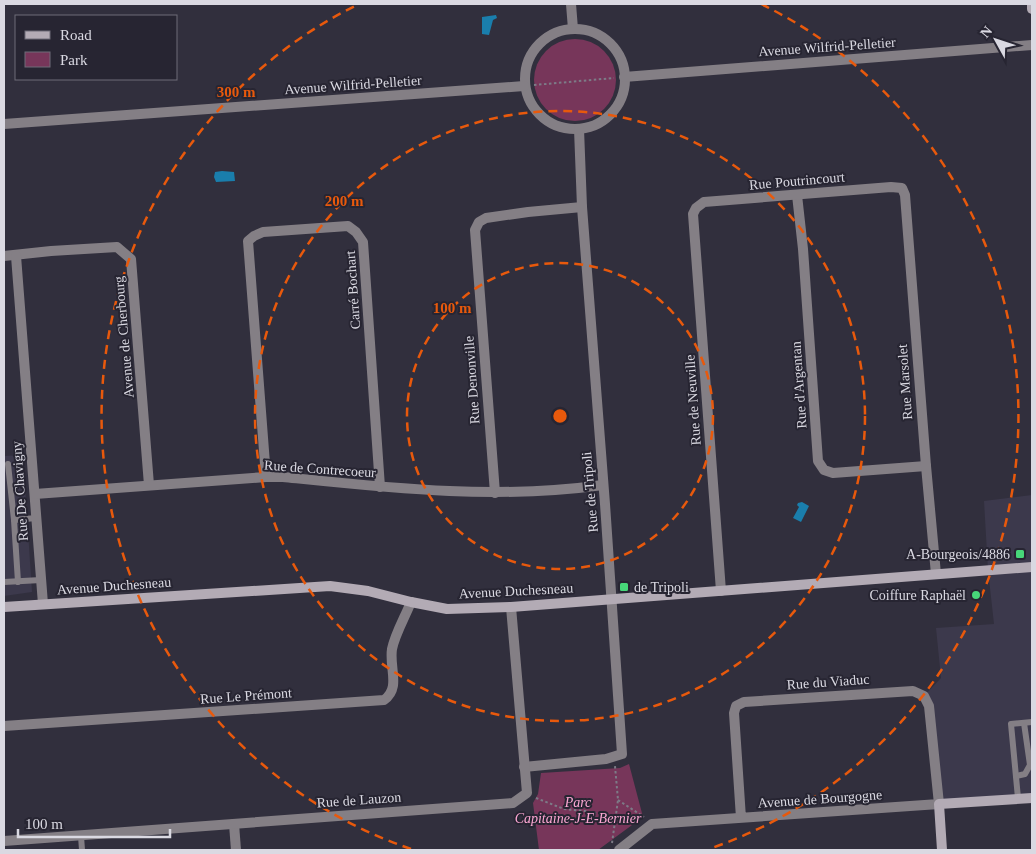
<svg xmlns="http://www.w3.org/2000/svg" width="1036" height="854" viewBox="0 0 1036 854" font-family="'Times New Roman',serif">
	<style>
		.built { fill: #3c394c }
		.green { fill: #77365a }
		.water { fill: #1a7eac }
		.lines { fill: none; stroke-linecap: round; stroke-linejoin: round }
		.path { stroke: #7d7b87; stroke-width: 2; stroke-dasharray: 2.5 2.5; stroke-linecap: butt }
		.lane { stroke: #847f85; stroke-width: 6 }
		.street { stroke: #847f85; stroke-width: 10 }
		.secondary { stroke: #b3abb5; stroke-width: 10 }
		.ring { fill: none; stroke: #e8590c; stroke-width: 2.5; stroke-dasharray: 9 6 }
		.poi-dot { fill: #47d779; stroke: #272532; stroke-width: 2 }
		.labels { text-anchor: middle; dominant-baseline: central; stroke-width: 4; stroke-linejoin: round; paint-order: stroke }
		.street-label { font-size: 14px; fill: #dad9e2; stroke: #272532 }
		.poi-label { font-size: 14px; fill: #dad9e2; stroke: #272532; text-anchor: end }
		.park-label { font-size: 14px; font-style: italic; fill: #fca7d3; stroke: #272532 }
		.centre { fill: #e8590c; stroke: #272532; stroke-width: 2.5 }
		.ring-label { font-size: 15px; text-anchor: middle; font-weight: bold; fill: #e8590c; stroke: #272532; stroke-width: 4; stroke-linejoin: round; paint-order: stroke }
	</style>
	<rect width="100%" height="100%" fill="#312f3d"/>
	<g class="built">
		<polygon points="23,455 32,592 4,596 4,456"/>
		<polygon points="1032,495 1032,798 939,804 924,696 941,678 936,628 994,624 988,570 984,501"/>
	</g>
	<g class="green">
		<circle cx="575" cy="80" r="41"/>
		<polygon points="629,764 643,817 598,850 539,850 533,803 538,794 541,773 620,768"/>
	</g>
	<g class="water">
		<polygon points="496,15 497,18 493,20 489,35 482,34 482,17"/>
		<polygon points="222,171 234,172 235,181 216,182 214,177 215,172"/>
		<polygon points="802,502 809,506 801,522 793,518 799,507 797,505 798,503"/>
	</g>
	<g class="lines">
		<g class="path">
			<polyline points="534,85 614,78"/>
			<polyline points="536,798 564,809 585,811 615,817 643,817"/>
			<polyline points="618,800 644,817"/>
			<polyline points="612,843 618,800 615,766"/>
		</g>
		<g class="lane">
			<polyline points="8,464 14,520"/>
			<polyline points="4,582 41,580"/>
			<polyline points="18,582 14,520 36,518"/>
			<polyline points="1016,776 1025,774 1030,765 1024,723"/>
			<polyline points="1018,798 1011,724 1032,722"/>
			<polyline points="81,836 82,850"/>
		</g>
		<g class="street">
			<polyline points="571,4 573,29"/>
			<circle cx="575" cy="79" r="50"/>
			<polyline points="624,77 1032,45"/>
			<polyline points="4,124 524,86"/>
			<polyline points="797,195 803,249 818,461 824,470 833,473 926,466"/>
			<polyline points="4,256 51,251 117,247 131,259 149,485"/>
			<polyline points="16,256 43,604"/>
			<polyline points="266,477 248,241 254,236 263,232 348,226 356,232 363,242 380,487"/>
			<polyline points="495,493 475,230 479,222 486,218 528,212 582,207"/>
			<path d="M35,494l231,-17h17c107,11 212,23 320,8"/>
			<polyline points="721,591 693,214 696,208 704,202 891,187 902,188 905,195 926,466 936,574"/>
			<path d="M4,726l380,-26c17,-12 5,-32 8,-51 3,-15 13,-32 19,-47"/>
			<polyline points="524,767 606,759 622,754 605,504 582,207 579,129"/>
			<polyline points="234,824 236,850"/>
			<polyline points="4,841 513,803 527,793 511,607"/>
			<polyline points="619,850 652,824 939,804 929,706 924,696 913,691 744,702 736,706 734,713 741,818"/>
		</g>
		<g class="secondary">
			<polyline points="1032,4 1032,9"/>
			<polyline points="4,607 330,586 368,591 411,602 447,609 511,607 1032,567"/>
			<polyline points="942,850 939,804 1032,798"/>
		</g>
	</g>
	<g class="ring">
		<circle cx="560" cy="416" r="153"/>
		<circle cx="560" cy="416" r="305"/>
		<path d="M411 849A458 458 0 0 1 359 4M761 4A458 458 0 0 1 709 849"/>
	</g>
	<g class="poi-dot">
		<rect x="1015" y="549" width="10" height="10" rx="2.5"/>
		<rect x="619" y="582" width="10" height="10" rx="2.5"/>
		<circle cx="976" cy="595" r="5"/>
	</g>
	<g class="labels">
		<g class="street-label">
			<text transform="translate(827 47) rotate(-4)">Avenue Wilfrid-Pelletier</text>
			<text transform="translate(353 85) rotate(-4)">Avenue Wilfrid-Pelletier</text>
			<text transform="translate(797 181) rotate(-5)">Rue Poutrincourt</text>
			<text transform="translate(353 290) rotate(-94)">Carré Bochart</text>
			<text transform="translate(124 337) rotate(-95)">Avenue de Cherbourg</text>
			<text transform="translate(472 380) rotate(-94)">Rue Denonville</text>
			<text transform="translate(905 382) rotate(-94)">Rue Marsolet</text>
			<text transform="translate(799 385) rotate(-94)">Rue d'Argentan</text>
			<text transform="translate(693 400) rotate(-94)">Rue de Neuville</text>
			<text transform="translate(320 469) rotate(4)">Rue de Contrecoeur</text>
			<text transform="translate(20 491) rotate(-94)">Rue De Chavigny</text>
			<text transform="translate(590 492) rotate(-95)">Rue de Tripoli</text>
			<text transform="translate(114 586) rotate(-4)">Avenue Duchesneau</text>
			<text transform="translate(516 591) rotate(-3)">Avenue Duchesneau</text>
			<text transform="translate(828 682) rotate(-4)">Rue du Viaduc</text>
			<text transform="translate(246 696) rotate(-4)">Rue Le Prémont</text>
			<text transform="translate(820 799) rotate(-4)">Avenue de Bourgogne</text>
			<text transform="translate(359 800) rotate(-4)">Rue de Lauzon</text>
		</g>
		<g class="poi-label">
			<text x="1010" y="554">A-Bourgeois/4886</text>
			<text x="634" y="587" text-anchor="start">de Tripoli</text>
			<text x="966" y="595">Coiffure Raphaël</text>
		</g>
		<g class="park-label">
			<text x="578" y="802">Parc<tspan x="578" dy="16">Capitaine-J-E-Bernier</tspan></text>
		</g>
	</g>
	<circle cx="560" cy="416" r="8" class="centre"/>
	<g class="ring-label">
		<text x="236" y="97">300 m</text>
		<text x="344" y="206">200 m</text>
		<text x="452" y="313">100 m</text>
	</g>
	<rect width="1036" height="854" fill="none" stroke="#dad9e2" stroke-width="10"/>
	<rect x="15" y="15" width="162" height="65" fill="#272532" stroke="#6f6d78"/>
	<rect x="25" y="31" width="25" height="8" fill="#b3abb5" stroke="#6f6d78"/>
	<text x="60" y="40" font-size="15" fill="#dad9e2">Road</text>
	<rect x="25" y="52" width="25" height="15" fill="#77365a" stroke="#6f6d78"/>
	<text x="60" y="65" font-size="15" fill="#dad9e2">Park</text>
	<g transform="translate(996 40) rotate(310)" stroke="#272532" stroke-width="4" paint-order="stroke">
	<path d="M0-4L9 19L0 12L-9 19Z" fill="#dad9e2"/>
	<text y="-8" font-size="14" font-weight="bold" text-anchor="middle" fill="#dad9e2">N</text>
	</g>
	<path d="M18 829v8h152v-8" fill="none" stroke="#dad9e2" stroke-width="2.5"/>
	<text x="25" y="829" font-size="15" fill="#dad9e2" stroke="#272532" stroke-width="4" paint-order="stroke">100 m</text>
</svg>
